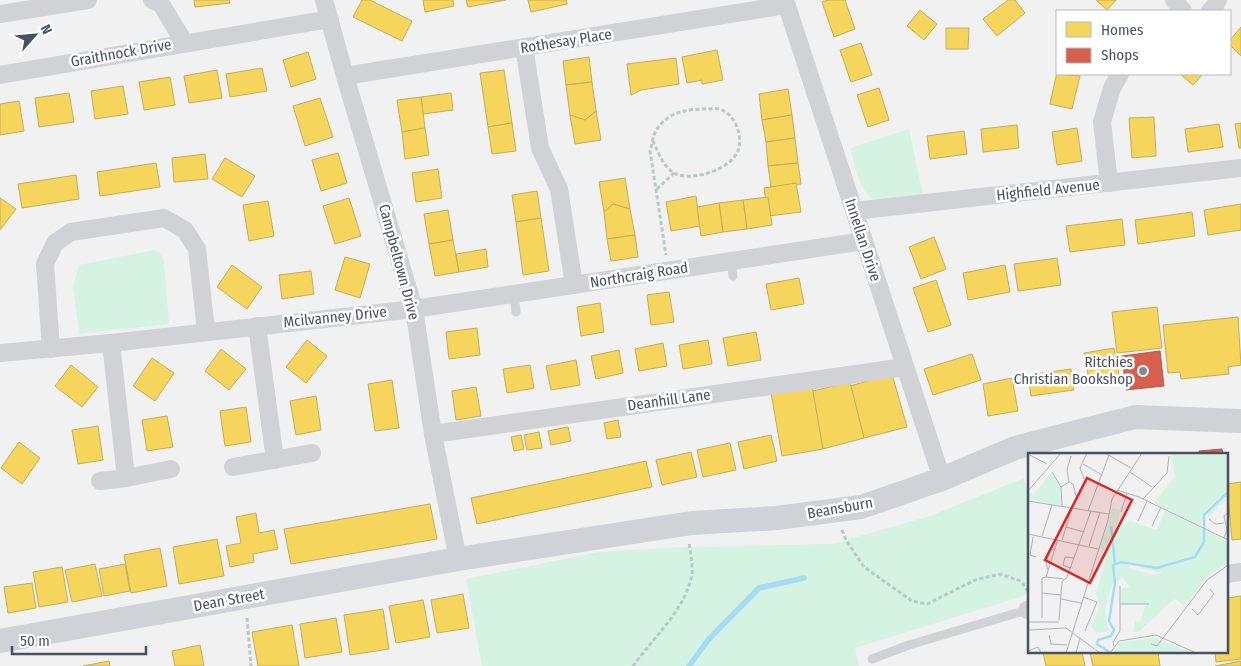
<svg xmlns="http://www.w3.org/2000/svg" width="1241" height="666" viewBox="0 0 1241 666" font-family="'Fira Sans Condensed',sans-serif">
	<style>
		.green { fill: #d4f3e3 }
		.homes { fill: #f6d55c; stroke: #c1ad5e }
		.shops { fill: #d6604d; stroke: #ab5c53 }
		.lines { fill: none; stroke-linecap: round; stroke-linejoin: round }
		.stream { stroke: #a4dcf4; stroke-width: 5.5 }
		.path { stroke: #bac8c6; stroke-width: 3; stroke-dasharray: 4 2.5; stroke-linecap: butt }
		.lane { stroke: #d0d2d5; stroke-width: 9 }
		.street { stroke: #d0d2d5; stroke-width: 18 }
		.secondary { stroke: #cfd2d7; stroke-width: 24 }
		.poi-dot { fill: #828993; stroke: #fff; stroke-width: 2 }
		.labels { text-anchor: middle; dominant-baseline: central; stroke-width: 5; stroke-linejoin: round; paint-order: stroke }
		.street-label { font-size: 15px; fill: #465161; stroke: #fff }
		.poi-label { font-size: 15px; fill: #465161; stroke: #fff; text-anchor: end }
		.inset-river { fill: none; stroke: #a4dcf4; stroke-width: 2.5 }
		.inset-road { fill: none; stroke: #adb1b7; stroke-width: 1 }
		.view { fill: #d62828; fill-opacity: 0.15; stroke: #d62828; stroke-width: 2.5 }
		.inset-edge { fill: none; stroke: #465161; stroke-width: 2.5 }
	</style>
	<rect width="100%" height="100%" fill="#f2f1f1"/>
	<g class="green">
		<path d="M909,129l14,66c-10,2 -34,8 -43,7 -20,-3 -25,-38 -30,-54z"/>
		<polygon points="154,250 160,253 164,262 169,324 79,334 73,286 79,265"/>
		<polygon points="1024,478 1030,499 1030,594 855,648 859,666 482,666 466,579 598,552 684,547 832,544 930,516"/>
	</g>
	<g class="homes">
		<polygon points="194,0 229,0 230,3 195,7"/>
		<polygon points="362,0 370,0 412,21 402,41 353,17"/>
		<polygon points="423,0 453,0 454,6 425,12"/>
		<polygon points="466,0 506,0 468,7"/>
		<polygon points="528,0 566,0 567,4 531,12"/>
		<polygon points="828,0 845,0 855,29 834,37 822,2"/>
		<polygon points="1008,0 1015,0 1025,13 997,36 983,19"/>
		<polygon points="1096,0 1116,0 1107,10"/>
		<polygon points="920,10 937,24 924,40 907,26"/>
		<polygon points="1241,27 1241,56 1230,45 1230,40"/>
		<polygon points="946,28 969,28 968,49 946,49"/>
		<polygon points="861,43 872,75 851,82 840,50"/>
		<polygon points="717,50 723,80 702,84 702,80 687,83 682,57"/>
		<polygon points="308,52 316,79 291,87 283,60"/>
		<polygon points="589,57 592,82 566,85 563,61"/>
		<polygon points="676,58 679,84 641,90 631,95 627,64"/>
		<polygon points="262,68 267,91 230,97 226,74"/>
		<polygon points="217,70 222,98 189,103 184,76"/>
		<polygon points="504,70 512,123 488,127 480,73"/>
		<polygon points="1057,72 1057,74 1080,76 1072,109 1050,104"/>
		<polygon points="1180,74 1203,74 1193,85"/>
		<polygon points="170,77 175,105 144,110 139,82"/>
		<polygon points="592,82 596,111 585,120 570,115 566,85"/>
		<polygon points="123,86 128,114 95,119 91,91"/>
		<polygon points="879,88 889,120 868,127 857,95"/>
		<polygon points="788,89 792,115 762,120 759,94"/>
		<polygon points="69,93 74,122 39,127 35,98"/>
		<polygon points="451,93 453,110 423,114 421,97"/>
		<polygon points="421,97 425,128 402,132 397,100"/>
		<polygon points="320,98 333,137 305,146 293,106"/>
		<polygon points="19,101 24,131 0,135 0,104"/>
		<polygon points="596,111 601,140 575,144 570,115 585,120"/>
		<polygon points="792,115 795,138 766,142 762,120"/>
		<polygon points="1154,117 1156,156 1132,158 1129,118"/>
		<polygon points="512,123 516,151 492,154 488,127"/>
		<polygon points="1241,123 1241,148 1239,148 1235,124"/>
		<polygon points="1219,124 1223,147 1188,152 1185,129"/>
		<polygon points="1017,125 1019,148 983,152 981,129"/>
		<polygon points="425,128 429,155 405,159 402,132"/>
		<polygon points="1077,128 1082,161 1057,165 1052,132"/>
		<polygon points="964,131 967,154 930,159 927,136"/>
		<polygon points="795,138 798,163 768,166 766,142"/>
		<polygon points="338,153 347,183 321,191 312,160"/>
		<polygon points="205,154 208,179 174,182 172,158"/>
		<polygon points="225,158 255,176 242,197 212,179"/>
		<polygon points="156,163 160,187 100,196 97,172"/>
		<polygon points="798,163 801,184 771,187 768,166"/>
		<polygon points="438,169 442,198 416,202 412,173"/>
		<polygon points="76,175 79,199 22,208 18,184"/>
		<polygon points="625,178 630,209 613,204 604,212 599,182"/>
		<polygon points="796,183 801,212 768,216 764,188"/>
		<polygon points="537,191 541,218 516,222 512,195"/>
		<polygon points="696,196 700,226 671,231 666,202"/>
		<polygon points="768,197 772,225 747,229 743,200"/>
		<polygon points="0,198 16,209 0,230"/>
		<polygon points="349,198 361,236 335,244 323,206"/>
		<polygon points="743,200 747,229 723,232 719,203"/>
		<polygon points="268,201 274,236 249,241 243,205"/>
		<polygon points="719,203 723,232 701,236 697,207"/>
		<polygon points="613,204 630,209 635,235 607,239 604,212"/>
		<polygon points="1241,204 1241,230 1208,235 1204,210"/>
		<polygon points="448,210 453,240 429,244 424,214"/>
		<polygon points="1192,212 1195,236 1138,244 1135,220"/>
		<polygon points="541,218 549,271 523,275 516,222"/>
		<polygon points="1122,219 1125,245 1070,252 1066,226"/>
		<polygon points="635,235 638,257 611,261 607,239"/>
		<polygon points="934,237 946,269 921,279 909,247"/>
		<polygon points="453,240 459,272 435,276 429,244"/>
		<polygon points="486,249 488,267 459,272 456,254"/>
		<polygon points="345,257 370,264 360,298 335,290"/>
		<polygon points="1057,258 1061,285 1018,291 1014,264"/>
		<polygon points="232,265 262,287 247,309 217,287"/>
		<polygon points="1005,265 1010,292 968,300 963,273"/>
		<polygon points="311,271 314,294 282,299 279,275"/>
		<polygon points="799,278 804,304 771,310 766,284"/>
		<polygon points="936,280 951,325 928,332 913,288"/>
		<polygon points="669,292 674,322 651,325 647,295"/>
		<polygon points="600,303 604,332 581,336 577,307"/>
		<polygon points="1157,307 1162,348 1117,353 1112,312"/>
		<polygon points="1238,317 1241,365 1228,367 1229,374 1181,379 1180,372 1168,373 1163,325"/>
		<polygon points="477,328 480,355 449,359 446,332"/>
		<polygon points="756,332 761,360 728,366 723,338"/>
		<polygon points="307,340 327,356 306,383 286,367"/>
		<polygon points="708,340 712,364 683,369 679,345"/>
		<polygon points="663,343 667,366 639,371 635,349"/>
		<polygon points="1114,348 1120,379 1090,385 1084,353"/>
		<polygon points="221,349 246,369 229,390 205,371"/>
		<polygon points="619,350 623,373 596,379 591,356"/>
		<polygon points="972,354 981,380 933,395 924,369"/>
		<polygon points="152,358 174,373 155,401 133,386"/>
		<polygon points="576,360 580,385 551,390 546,366"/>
		<polygon points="71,365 98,387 82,407 55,386"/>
		<polygon points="530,365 534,388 507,393 503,369"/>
		<polygon points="1071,369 1074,390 1031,396 1028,375"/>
		<polygon points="892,374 907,427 864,438 850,386"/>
		<polygon points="1012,378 1018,411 988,416 983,384"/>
		<polygon points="392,380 399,428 375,431 368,384"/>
		<polygon points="850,382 864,438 823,449 809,392"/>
		<polygon points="812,386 823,449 782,456 771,393"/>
		<polygon points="476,387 481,416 456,420 452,391"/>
		<polygon points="316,396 321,430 296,435 290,401"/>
		<polygon points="246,407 251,442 225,446 220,411"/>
		<polygon points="167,416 173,447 147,451 142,420"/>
		<polygon points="618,420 621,437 607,439 604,423"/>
		<polygon points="98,426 103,460 78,464 72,430"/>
		<polygon points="568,427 571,441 551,445 548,431"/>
		<polygon points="539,432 542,448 527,450 524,435"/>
		<polygon points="521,435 524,449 514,451 511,437"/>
		<polygon points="771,435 777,461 744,469 738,442"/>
		<polygon points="19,442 40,458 22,484 1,468"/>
		<polygon points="730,443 736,470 703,477 697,450"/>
		<polygon points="691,452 697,477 662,485 656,460"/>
		<polygon points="646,461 652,487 477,524 471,498"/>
		<polygon points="1241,482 1241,539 1232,540 1227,484"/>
		<polygon points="430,504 437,539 291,564 284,529"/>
		<polygon points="256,513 259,533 274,530 278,549 253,554 254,562 230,567 226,546 241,543 236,517"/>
		<polygon points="217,539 224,576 179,584 173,547"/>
		<polygon points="160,548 167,586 131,593 124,555"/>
		<polygon points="95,564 102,596 72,602 65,570"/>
		<polygon points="125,564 130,591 104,596 99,569"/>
		<polygon points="62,567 68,602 39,607 33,572"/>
		<polygon points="32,583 36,608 8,613 4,587"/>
		<polygon points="463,594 469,628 437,633 431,600"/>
		<polygon points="1241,596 1241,659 1216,662 1215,652 1227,652 1227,598"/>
		<polygon points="423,600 430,637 396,643 389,606"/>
		<polygon points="383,609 389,649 350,655 344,615"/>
		<polygon points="336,618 342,652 305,658 300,624"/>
		<polygon points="292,625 299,666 258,666 252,632"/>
		<polygon points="200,645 204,666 175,666 172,651"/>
		<polygon points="1043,652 1082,652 1085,666 1046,666"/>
		<polygon points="1090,652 1158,652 1160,666 1093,666"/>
		<polygon points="109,661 110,666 83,666"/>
		<polygon points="1241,661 1241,666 1215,666"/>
	</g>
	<g class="shops">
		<polygon points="1160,351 1164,386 1126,390 1122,356"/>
		<polygon points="1222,449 1223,455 1200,455 1199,451"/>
	</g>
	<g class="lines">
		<polyline class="stream" points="689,666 708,640 759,588 804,578"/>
		<g class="path">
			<path d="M653,141c5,11 10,25 21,32 18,10 62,-5 65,-26 3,-14 -5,-34 -20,-38 -3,-1 -8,0 -11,0 -20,0 -39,2 -51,20 -4,6 -5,16 -7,22l16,104"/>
			<polyline points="657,189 674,173"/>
			<polyline points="842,530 846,540 864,567 912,601 927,604 975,580 1000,574 1021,581 1029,593"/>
			<polyline points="247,618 251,666"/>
			<path d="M633,666c20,-28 53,-57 59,-92 1,-10 -2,-22 -3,-32"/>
		</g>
		<g class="lane">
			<polyline points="731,261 733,276"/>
			<polyline points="514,294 516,312"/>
			<polyline points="872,659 909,645 1027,610"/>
		</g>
		<g class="street">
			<polyline points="152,0 161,4 184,42"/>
			<polyline points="324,0 345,76 414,309 433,434 458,559"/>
			<polyline points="785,0 942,479"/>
			<polyline points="1174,0 1183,11"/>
			<polyline points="1210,11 1215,6 1218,0"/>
			<polyline points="0,14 88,0"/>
			<polyline points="524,47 540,148 559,189 574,285"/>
			<polyline points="0,75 330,19"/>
			<polyline points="345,76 786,5"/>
			<polyline points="1109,183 1102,122 1112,88 1120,74"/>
			<polyline points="854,211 1241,168"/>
			<polyline points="257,326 275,460"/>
			<polyline points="111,343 126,478"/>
			<polyline points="51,349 45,264 55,243 71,232 164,218 185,230 197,249 206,331"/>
			<polyline points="0,353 111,343 414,309 864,241"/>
			<polyline points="433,434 905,367"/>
			<polyline points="233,467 312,453"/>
			<polyline points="100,481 126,478 171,469"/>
			<polyline points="1227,574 1241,572"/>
			<polyline points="1027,610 1030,609"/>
		</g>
		<polyline class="secondary" points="0,641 458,559 692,523 777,518 861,507 942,479 1015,448 1135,417 1241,421"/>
	</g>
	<circle class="poi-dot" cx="1143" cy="371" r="5"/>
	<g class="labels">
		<g class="street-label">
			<text transform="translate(566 41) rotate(-9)">Rothesay Place</text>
			<text transform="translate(121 53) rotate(-10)">Graithnock Drive</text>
			<text transform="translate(1048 190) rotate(-6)">Highfield Avenue</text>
			<text transform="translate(863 240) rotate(72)">Innellan Drive</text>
			<text transform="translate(399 262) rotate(75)">Campbeltown Drive</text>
			<text transform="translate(639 275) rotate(-9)">Northcraig Road</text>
			<text transform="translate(335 317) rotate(-6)">Mcilvanney Drive</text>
			<text transform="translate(669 400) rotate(-8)">Deanhill Lane</text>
			<text transform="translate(840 508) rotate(-10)">Beansburn</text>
			<text transform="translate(229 600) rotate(-10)">Dean Street</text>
		</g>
		<g class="poi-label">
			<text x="1133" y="362">Ritchies<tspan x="1133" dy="17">Christian Bookshop</tspan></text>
		</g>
	</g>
	<g transform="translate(1028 453)">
		<rect width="200" height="200" fill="#f2f1f1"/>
		<path d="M143,0h57v37l-22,19 -6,17 -46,-23 21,-27zM23,20l9,14 1,18 -33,-5v-8l5,3zM200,41l-2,6 -18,17 -2,12 3,-19zM84,55l8,2 -3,15 7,2 6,-6 27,9 8,-19 24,11 39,20v21l-18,11 -26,32 -8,-7 -3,1 -35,32h-5l2,-11 5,1 6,-18h-25v-16l9,-1 -7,-9 -11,6 -7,25 3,22 -12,2 -5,-7 9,-20 -4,-13 12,-41 -8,-3zM102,109l16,4 -7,2 24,5 -12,2 -22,-7zM126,185l38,15h-79l6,-10z" fill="#d4f3e3" fill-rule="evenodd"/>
		<path class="inset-river" d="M83,73l4,38M83,200l-14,-9 1,-4 13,-4 3,-6 -5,-9 6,-38 -2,-18 8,-3 36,6 38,-11 9,-15v-27l24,-23"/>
		<path class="inset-road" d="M77,0l26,15M0,1l19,10M55,11l19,11M24,19l9,15 1,19M102,19l22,15M56,26l-4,-11 7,-15M41,29l4,2 3,12 -1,-3M33,34l8,-5 -2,-12 4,-14 -1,3M89,37l22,7 89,43M0,38l33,-38M115,46l24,-26 2,-17M0,48l81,13M60,58l21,-56M93,59l6,-19M181,66l6,5 9,-1M110,68l9,-20M124,73l9,-19M38,74l18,5M0,81l70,15M14,83l10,-31M5,84l-3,18 6,2M196,85l3,-8 -3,-14 4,-3M34,87l10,-32M61,93l11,-34M42,115l-7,-3 2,-8 9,1M20,117l-2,-7 4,-13 4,-1M18,124l18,2M14,140l19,2M55,144l14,5 -12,29M33,146l20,4M92,151h29M164,156l6,6 16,-21 -4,-5M14,165v-40l4,-1 12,-38M31,167l3,-38 5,-5 24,-66M0,169h31M0,177l38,-2 34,25M21,182l2,9 16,1M123,191l6,2 50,-66 21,-15M86,193l-1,-4 7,-11v-45M0,198l10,-4 3,6M38,200l42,-133 4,-21 30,-46M48,200l4,-15M82,200l9,-12 37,-6 40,18"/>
		<path class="view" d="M59,25l45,22 -42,83 -45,-23z"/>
		<rect width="200" height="200" class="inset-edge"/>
	</g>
	<rect x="1056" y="10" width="175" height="65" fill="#ffffff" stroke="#b5b9c0"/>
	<rect x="1066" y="22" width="25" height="15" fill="#f6d55c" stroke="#b5b9c0"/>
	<text x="1101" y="35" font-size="15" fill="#465161">Homes</text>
	<rect x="1066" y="48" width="25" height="15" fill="#d6604d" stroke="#b5b9c0"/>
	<text x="1101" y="60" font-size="15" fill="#465161">Shops</text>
	<g transform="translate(35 35) rotate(63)" stroke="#ffffff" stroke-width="4" paint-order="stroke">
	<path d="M0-4L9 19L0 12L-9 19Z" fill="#465161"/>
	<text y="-8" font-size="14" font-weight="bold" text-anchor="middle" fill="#465161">N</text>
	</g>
	<path d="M12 646v8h134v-8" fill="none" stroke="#465161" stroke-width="2.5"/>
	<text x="20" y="646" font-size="15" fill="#465161" stroke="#ffffff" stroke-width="4" paint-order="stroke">50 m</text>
</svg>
